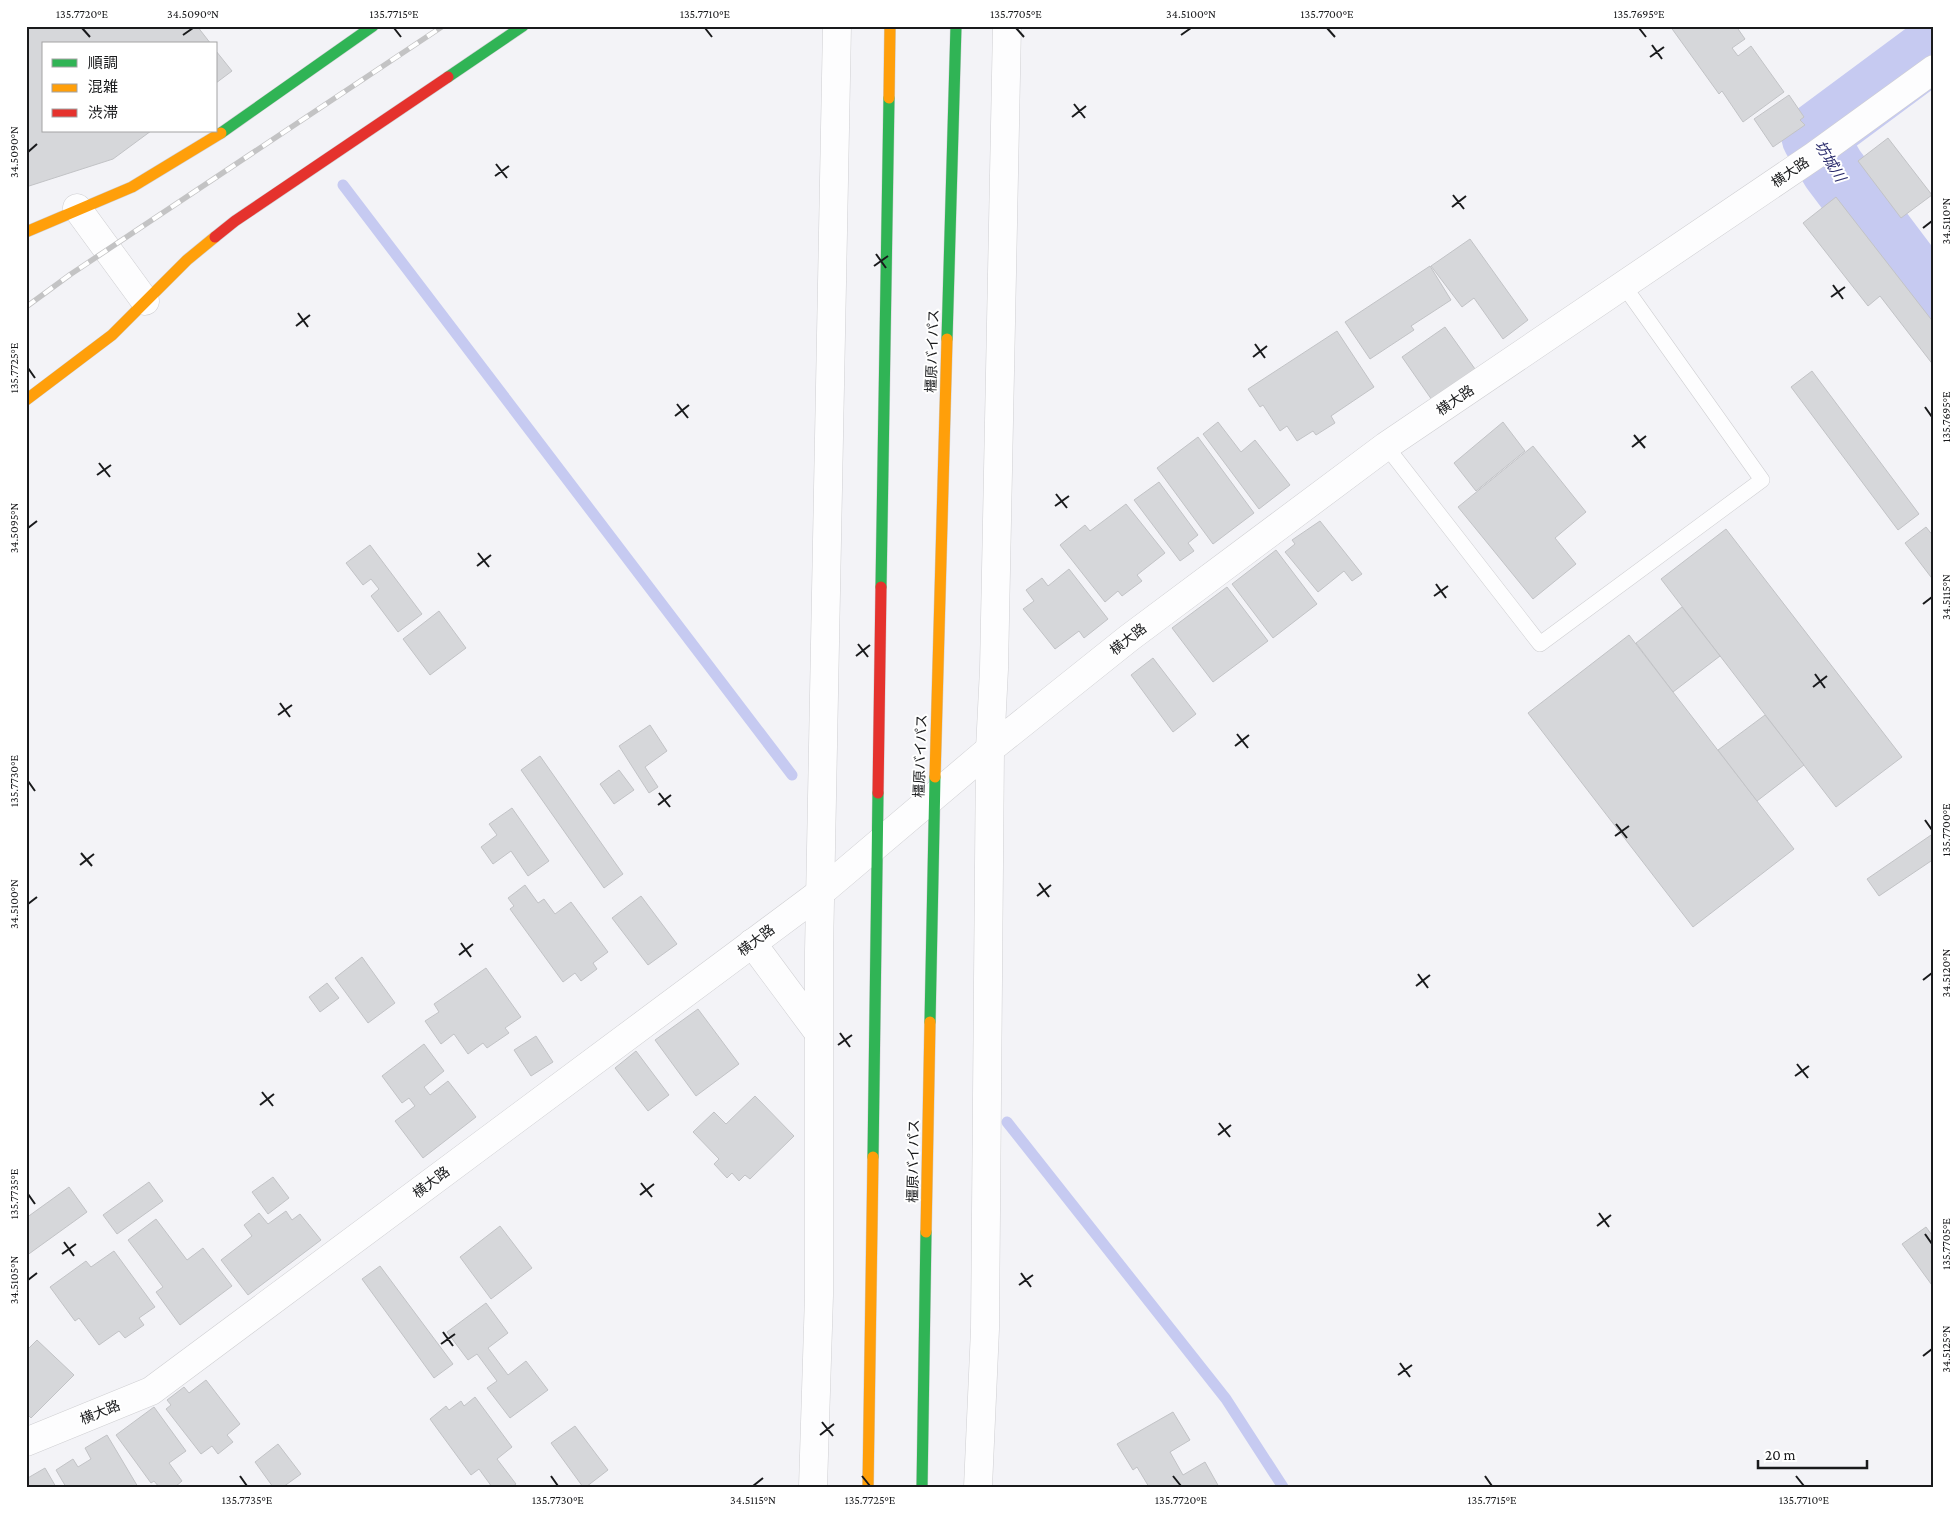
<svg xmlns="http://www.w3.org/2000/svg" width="1960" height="1513" viewBox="0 0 1960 1513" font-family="'Crimson Pro','Noto Sans JP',serif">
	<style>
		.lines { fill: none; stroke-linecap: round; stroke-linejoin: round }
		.stream { stroke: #c6caf1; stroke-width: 11 }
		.river { stroke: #c6caf1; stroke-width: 65 }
		.building { fill: #d6d7da; stroke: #c2c3c6 }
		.lane-casing { stroke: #cfcfd2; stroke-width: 16 }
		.street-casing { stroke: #cfcfd2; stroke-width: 29 }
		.fast-casing { stroke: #cfcfd2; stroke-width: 12 }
		.slow-casing { stroke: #cfcfd2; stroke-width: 12 }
		.jam-casing { stroke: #cfcfd2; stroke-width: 12 }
		.lane { stroke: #fdfdfe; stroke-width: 15 }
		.street { stroke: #fdfdfe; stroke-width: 28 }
		.fast { stroke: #30b455; stroke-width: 11 }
		.slow { stroke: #ff9f0a; stroke-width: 11 }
		.jam { stroke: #e5322d; stroke-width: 11 }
		.rail-casing { stroke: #c3c3c4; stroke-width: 5.5 }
		.rail { stroke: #fff; stroke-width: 4; stroke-dasharray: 11; stroke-linecap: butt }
		.ticks { fill: none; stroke: #191a1c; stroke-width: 2 }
		.labels { text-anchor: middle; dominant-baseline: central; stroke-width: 4; stroke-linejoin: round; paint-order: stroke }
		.street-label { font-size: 14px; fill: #191a1c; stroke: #fff }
		.water-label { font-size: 15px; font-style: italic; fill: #2d2e6e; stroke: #fff }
		.neatline { fill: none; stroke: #191a1c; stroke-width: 2 }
		.ticks-label { font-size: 12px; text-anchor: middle; fill: #191a1c }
	</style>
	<rect width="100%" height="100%" fill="#f3f3f7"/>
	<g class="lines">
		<g class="stream">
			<polyline points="343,185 792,775"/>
			<polyline points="1007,1122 1226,1399 1283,1487"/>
		</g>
		<polyline class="river" points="1934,48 1814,137 1833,169 1934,303"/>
	</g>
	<g class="building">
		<polygon points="26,26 197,26 211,44 44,44 44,131 151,131 113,159 26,187"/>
		<polygon points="1670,26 1736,26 1745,39 1732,48 1738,56 1751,46 1784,92 1743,122 1722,91 1719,94"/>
		<polygon points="216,51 232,71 216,83"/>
		<polygon points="1789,95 1804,117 1800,120 1805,125 1773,147 1754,119"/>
		<polygon points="1888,138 1932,195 1901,218 1858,161"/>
		<polygon points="1836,197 1934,323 1934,366 1880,296 1868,306 1803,223"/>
		<polygon points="1470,239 1528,320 1503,339 1474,298 1462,307 1431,266"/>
		<polygon points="1430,266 1451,300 1411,326 1414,330 1370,359 1345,322"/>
		<polygon points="1445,327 1475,369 1432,400 1402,357"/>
		<polygon points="1337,331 1374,387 1331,416 1335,423 1316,435 1313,431 1297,441 1287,426 1280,431 1263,405 1260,407 1248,389"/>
		<polygon points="1812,371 1919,514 1898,530 1791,387"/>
		<polygon points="1218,422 1241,452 1255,440 1290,485 1259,509 1203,434"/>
		<polygon points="1503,422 1525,451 1476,491 1454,463"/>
		<polygon points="1198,437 1254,513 1213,544 1157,468"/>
		<polygon points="1533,446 1586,512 1555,538 1576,564 1533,599 1458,507"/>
		<polygon points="1159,482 1198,535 1188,543 1194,551 1180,561 1134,500"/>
		<polygon points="1126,504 1165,553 1137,575 1142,581 1122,596 1118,591 1105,602 1060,545 1085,525 1090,531"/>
		<polygon points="1320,521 1362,574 1352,581 1344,571 1318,592 1285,552 1295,544 1292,540"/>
		<polygon points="1926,527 1934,537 1934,581 1905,543"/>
		<polygon points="1726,529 1902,757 1836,807 1661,579"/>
		<polygon points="370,545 422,614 398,632 371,596 379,589 371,579 363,585 346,563"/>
		<polygon points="1276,550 1317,604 1273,638 1232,584"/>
		<polygon points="1069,569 1108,619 1084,638 1079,631 1055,649 1023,609 1034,601 1026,590 1042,578 1048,586"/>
		<polygon points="1227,587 1268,641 1213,682 1172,628"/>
		<polygon points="1682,607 1720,656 1673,692 1636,643"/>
		<polygon points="439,611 466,648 430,675 403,639"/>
		<polygon points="1629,635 1794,849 1693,927 1528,713"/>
		<polygon points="1153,658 1196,714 1173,732 1131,675"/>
		<polygon points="1765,715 1804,765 1757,801 1718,750"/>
		<polygon points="650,725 667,751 645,767 658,787 649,793 619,746"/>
		<polygon points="540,756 623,874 604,888 521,770"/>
		<polygon points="619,770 634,790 614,804 600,784"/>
		<polygon points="512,808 549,861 528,876 511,851 493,864 481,847 497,835 489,824"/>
		<polygon points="1934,833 1934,859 1879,896 1867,879"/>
		<polygon points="525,885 538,903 544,899 555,914 571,902 608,952 593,963 597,969 581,981 575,973 563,982 510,909 514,906 508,898"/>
		<polygon points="641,896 677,944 648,965 612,918"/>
		<polygon points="362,957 395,1003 368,1023 335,978"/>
		<polygon points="486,968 521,1017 505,1028 509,1033 487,1048 483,1043 468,1054 454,1034 441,1044 425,1021 439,1012 434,1004"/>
		<polygon points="327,983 339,998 320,1012 309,997"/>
		<polygon points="698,1009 739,1064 696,1096 655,1040"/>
		<polygon points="536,1036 553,1062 531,1076 514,1050"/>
		<polygon points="424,1044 444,1071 424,1087 430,1095 448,1081 476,1117 423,1158 395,1121 415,1106 409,1098 402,1103 382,1076"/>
		<polygon points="636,1051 669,1095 648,1111 615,1068"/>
		<polygon points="755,1096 794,1136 750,1179 745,1175 739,1181 732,1173 727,1178 714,1164 719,1159 693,1132 714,1112 726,1124"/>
		<polygon points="273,1177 289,1198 268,1214 252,1192"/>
		<polygon points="149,1182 163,1201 117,1234 103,1215"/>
		<polygon points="69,1187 87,1212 26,1256 26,1218"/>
		<polygon points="286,1211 292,1220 300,1214 321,1240 248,1295 221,1260 252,1236 244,1225 259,1213 268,1224"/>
		<polygon points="156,1219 187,1260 203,1248 232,1286 180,1325 156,1292 163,1287 128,1240"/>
		<polygon points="500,1226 532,1268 491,1299 460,1257"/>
		<polygon points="1926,1227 1934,1238 1934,1288 1902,1244"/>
		<polygon points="114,1251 155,1307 139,1318 144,1325 125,1338 119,1331 99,1345 79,1318 75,1321 50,1287 86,1261 91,1267"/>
		<polygon points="380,1266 453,1364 434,1378 362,1279"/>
		<polygon points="486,1303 508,1333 488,1348 508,1375 526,1361 548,1390 510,1418 487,1388 497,1381 477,1354 468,1360 447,1332"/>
		<polygon points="37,1340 74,1375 31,1418 26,1413 26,1351"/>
		<polygon points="206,1380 240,1424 227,1435 233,1442 218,1454 212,1446 201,1454 166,1409 171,1405 167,1400 184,1387 189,1393"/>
		<polygon points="475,1397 512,1447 497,1459 516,1484 512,1487 492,1487 479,1469 471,1475 430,1419 446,1406 449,1410 461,1401 464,1406"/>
		<polygon points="154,1407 186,1451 169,1463 182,1481 175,1487 159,1487 154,1481 151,1483 116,1435"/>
		<polygon points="1173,1412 1190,1440 1170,1452 1183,1475 1205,1462 1219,1487 1149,1487 1137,1467 1133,1470 1117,1444"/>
		<polygon points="575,1426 608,1470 586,1487 583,1487 551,1443"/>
		<polygon points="107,1435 138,1487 66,1487 56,1470 73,1459 78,1467 91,1459 85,1448"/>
		<polygon points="278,1444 301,1474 283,1487 273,1487 255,1462"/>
		<polygon points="45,1468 56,1487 26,1487 26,1479"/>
	</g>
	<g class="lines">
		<defs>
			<polyline id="lane" points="1386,446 1540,644 1762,480 1624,286"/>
			<g id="street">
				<polyline points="77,208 145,301"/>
				<polyline points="752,943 818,1032"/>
				<polyline points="26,1442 151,1391 820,893 990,749 1129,638 1386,446 1814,156 1934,69"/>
				<polyline points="813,1487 819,1295 819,952 837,26"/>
				<polyline points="978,1487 985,1329 990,749 994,669 1007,26"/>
			</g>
			<g id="fast">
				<polyline points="448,77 523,26"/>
				<polyline points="221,133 373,26"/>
				<polyline points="947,339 956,26"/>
				<polyline points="881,587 889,98"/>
				<polyline points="930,1022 935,777"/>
				<polyline points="873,1157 878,793"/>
				<polyline points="922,1487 926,1232"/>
			</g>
			<g id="slow">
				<polyline points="889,98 890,26"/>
				<polyline points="26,232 132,187 221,133"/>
				<polyline points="26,400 112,335 187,260 215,237"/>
				<polyline points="935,777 947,339"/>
				<polyline points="926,1232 930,1022"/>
				<polyline points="868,1487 873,1157"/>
			</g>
			<g id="jam">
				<polyline points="215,237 235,221 448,77"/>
				<polyline points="878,793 881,587"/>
			</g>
		</defs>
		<use href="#lane" class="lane-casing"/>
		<use href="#street" class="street-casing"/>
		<use href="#fast" class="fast-casing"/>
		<use href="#slow" class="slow-casing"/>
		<use href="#jam" class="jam-casing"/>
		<use href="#lane" class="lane"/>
		<use href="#street" class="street"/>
		<use href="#fast" class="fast"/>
		<use href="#slow" class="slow"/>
		<use href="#jam" class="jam"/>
		<defs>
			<polyline id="rail" points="26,307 71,274 443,26"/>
		</defs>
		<use href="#rail" class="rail-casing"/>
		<use href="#rail" class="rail"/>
	</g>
	<path class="ticks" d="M82,28l8,9M394,28l7,9M705,28l7,9M1016,28l8,9M1327,28l8,9M1639,28l7,9M183,35l10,-7M1181,35l10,-7M1652,45l10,14M1650,57l14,-10M1074,104l11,14M1072,117l14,-11M28,152l9,-8M496,164l11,14M495,176l14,-10M1453,195l11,14M1452,207l14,-11M1923,228l9,-7M876,254l10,14M874,266l14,-10M1833,285l10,14M1831,297l14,-10M298,313l10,14M296,326l14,-11M1255,344l10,14M1253,357l14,-11M28,368l7,10M677,404l11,14M1925,407l7,10M675,416l14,-11M1634,435l11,13M1632,447l14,-11M99,463l11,14M97,475l14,-10M1056,494l11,14M1055,506l14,-10M28,528l9,-7M478,553l11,14M477,566l14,-11M1436,584l10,14M1434,596l14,-10M1923,604l9,-7M858,644l10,13M856,656l14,-11M1815,674l10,14M1813,687l14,-11M280,703l10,14M278,715l14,-10M1237,734l11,14M1235,746l14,-11M28,781l7,10M659,793l11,14M658,805l13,-10M1925,820l7,10M1616,824l11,14M1615,836l14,-10M81,853l11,13M80,865l14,-11M1039,883l10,14M1037,896l14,-11M28,904l9,-7M461,943l10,14M459,955l14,-11M1418,974l10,14M1923,980l9,-7M1416,986l14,-11M840,1033l10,14M838,1045l14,-10M1797,1064l11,14M1795,1076l14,-10M262,1092l11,14M260,1105l14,-11M1219,1123l11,14M1218,1135l13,-10M641,1183l11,14M28,1194l7,10M640,1195l14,-11M1599,1213l10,14M1597,1226l14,-11M1925,1234l7,10M64,1242l10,14M62,1254l14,-10M1021,1273l10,14M28,1280l9,-7M1019,1285l14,-10M443,1332l10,14M441,1344l14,-10M1923,1356l9,-7M1400,1363l10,14M1398,1375l14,-10M822,1422l11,14M820,1435l14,-11M240,1476l7,10M551,1476l7,10M862,1476l8,10M1173,1476l8,10M1485,1476l7,10M1796,1476l8,10M753,1486l10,-8"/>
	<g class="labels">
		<g class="street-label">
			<text transform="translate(1790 172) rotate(-34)">横大路</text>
			<text transform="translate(932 351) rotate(-88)">橿原バイパス</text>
			<text transform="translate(1455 400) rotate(-34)">横大路</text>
			<text transform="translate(1128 639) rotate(-38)">横大路</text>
			<text transform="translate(920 756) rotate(-88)">橿原バイパス</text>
			<text transform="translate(756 940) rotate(-37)">横大路</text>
			<text transform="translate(913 1161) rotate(-89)">橿原バイパス</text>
			<text transform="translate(431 1182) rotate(-37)">横大路</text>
			<text transform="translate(100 1412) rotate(-22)">横大路</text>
		</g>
		<g class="water-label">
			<text transform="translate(1830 161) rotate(59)">坊城川</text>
		</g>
	</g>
	<rect width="1960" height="1513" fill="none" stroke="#ffffff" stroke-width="55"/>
	<rect x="42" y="42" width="175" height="90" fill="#ffffff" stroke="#a3a3a4"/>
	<rect x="52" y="59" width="25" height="8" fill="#30b455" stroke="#a3a3a4"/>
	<text x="88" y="68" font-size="15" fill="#191a1c">順調</text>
	<rect x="52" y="84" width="25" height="8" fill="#ff9f0a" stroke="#a3a3a4"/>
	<text x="88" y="92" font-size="15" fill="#191a1c">混雑</text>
	<rect x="52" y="109" width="25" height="8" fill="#e5322d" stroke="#a3a3a4"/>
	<text x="88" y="118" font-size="15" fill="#191a1c">渋滞</text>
	<path d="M1758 1460v8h109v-8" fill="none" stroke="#191a1c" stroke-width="2.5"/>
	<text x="1765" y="1460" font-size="15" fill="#191a1c" stroke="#ffffff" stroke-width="4" paint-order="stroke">20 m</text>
	<rect x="28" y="28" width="1904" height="1458" class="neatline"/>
	<g class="ticks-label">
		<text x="82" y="18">135.7720°E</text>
		<text x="193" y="18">34.5090°N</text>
		<text x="394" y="18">135.7715°E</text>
		<text x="705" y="18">135.7710°E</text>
		<text x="1016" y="18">135.7705°E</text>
		<text x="1191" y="18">34.5100°N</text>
		<text x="1327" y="18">135.7700°E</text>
		<text x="1639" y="18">135.7695°E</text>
		<text transform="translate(14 152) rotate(-90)" y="4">34.5090°N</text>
		<text transform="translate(1946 221) rotate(-90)" y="4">34.5110°N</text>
		<text transform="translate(14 368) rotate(-90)" y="4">135.7725°E</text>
		<text transform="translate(1946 417) rotate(-90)" y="4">135.7695°E</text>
		<text transform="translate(14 528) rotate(-90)" y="4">34.5095°N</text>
		<text transform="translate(1946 597) rotate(-90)" y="4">34.5115°N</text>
		<text transform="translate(14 781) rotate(-90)" y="4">135.7730°E</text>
		<text transform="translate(1946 830) rotate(-90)" y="4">135.7700°E</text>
		<text transform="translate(14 904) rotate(-90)" y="4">34.5100°N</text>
		<text transform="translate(1946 973) rotate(-90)" y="4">34.5120°N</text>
		<text transform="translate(14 1194) rotate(-90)" y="4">135.7735°E</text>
		<text transform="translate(1946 1244) rotate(-90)" y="4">135.7705°E</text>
		<text transform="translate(14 1280) rotate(-90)" y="4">34.5105°N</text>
		<text transform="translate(1946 1349) rotate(-90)" y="4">34.5125°N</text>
		<text x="247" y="1504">135.7735°E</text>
		<text x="558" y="1504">135.7730°E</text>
		<text x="753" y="1504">34.5115°N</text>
		<text x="870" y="1504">135.7725°E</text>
		<text x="1181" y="1504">135.7720°E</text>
		<text x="1492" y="1504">135.7715°E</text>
		<text x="1804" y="1504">135.7710°E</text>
	</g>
</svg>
